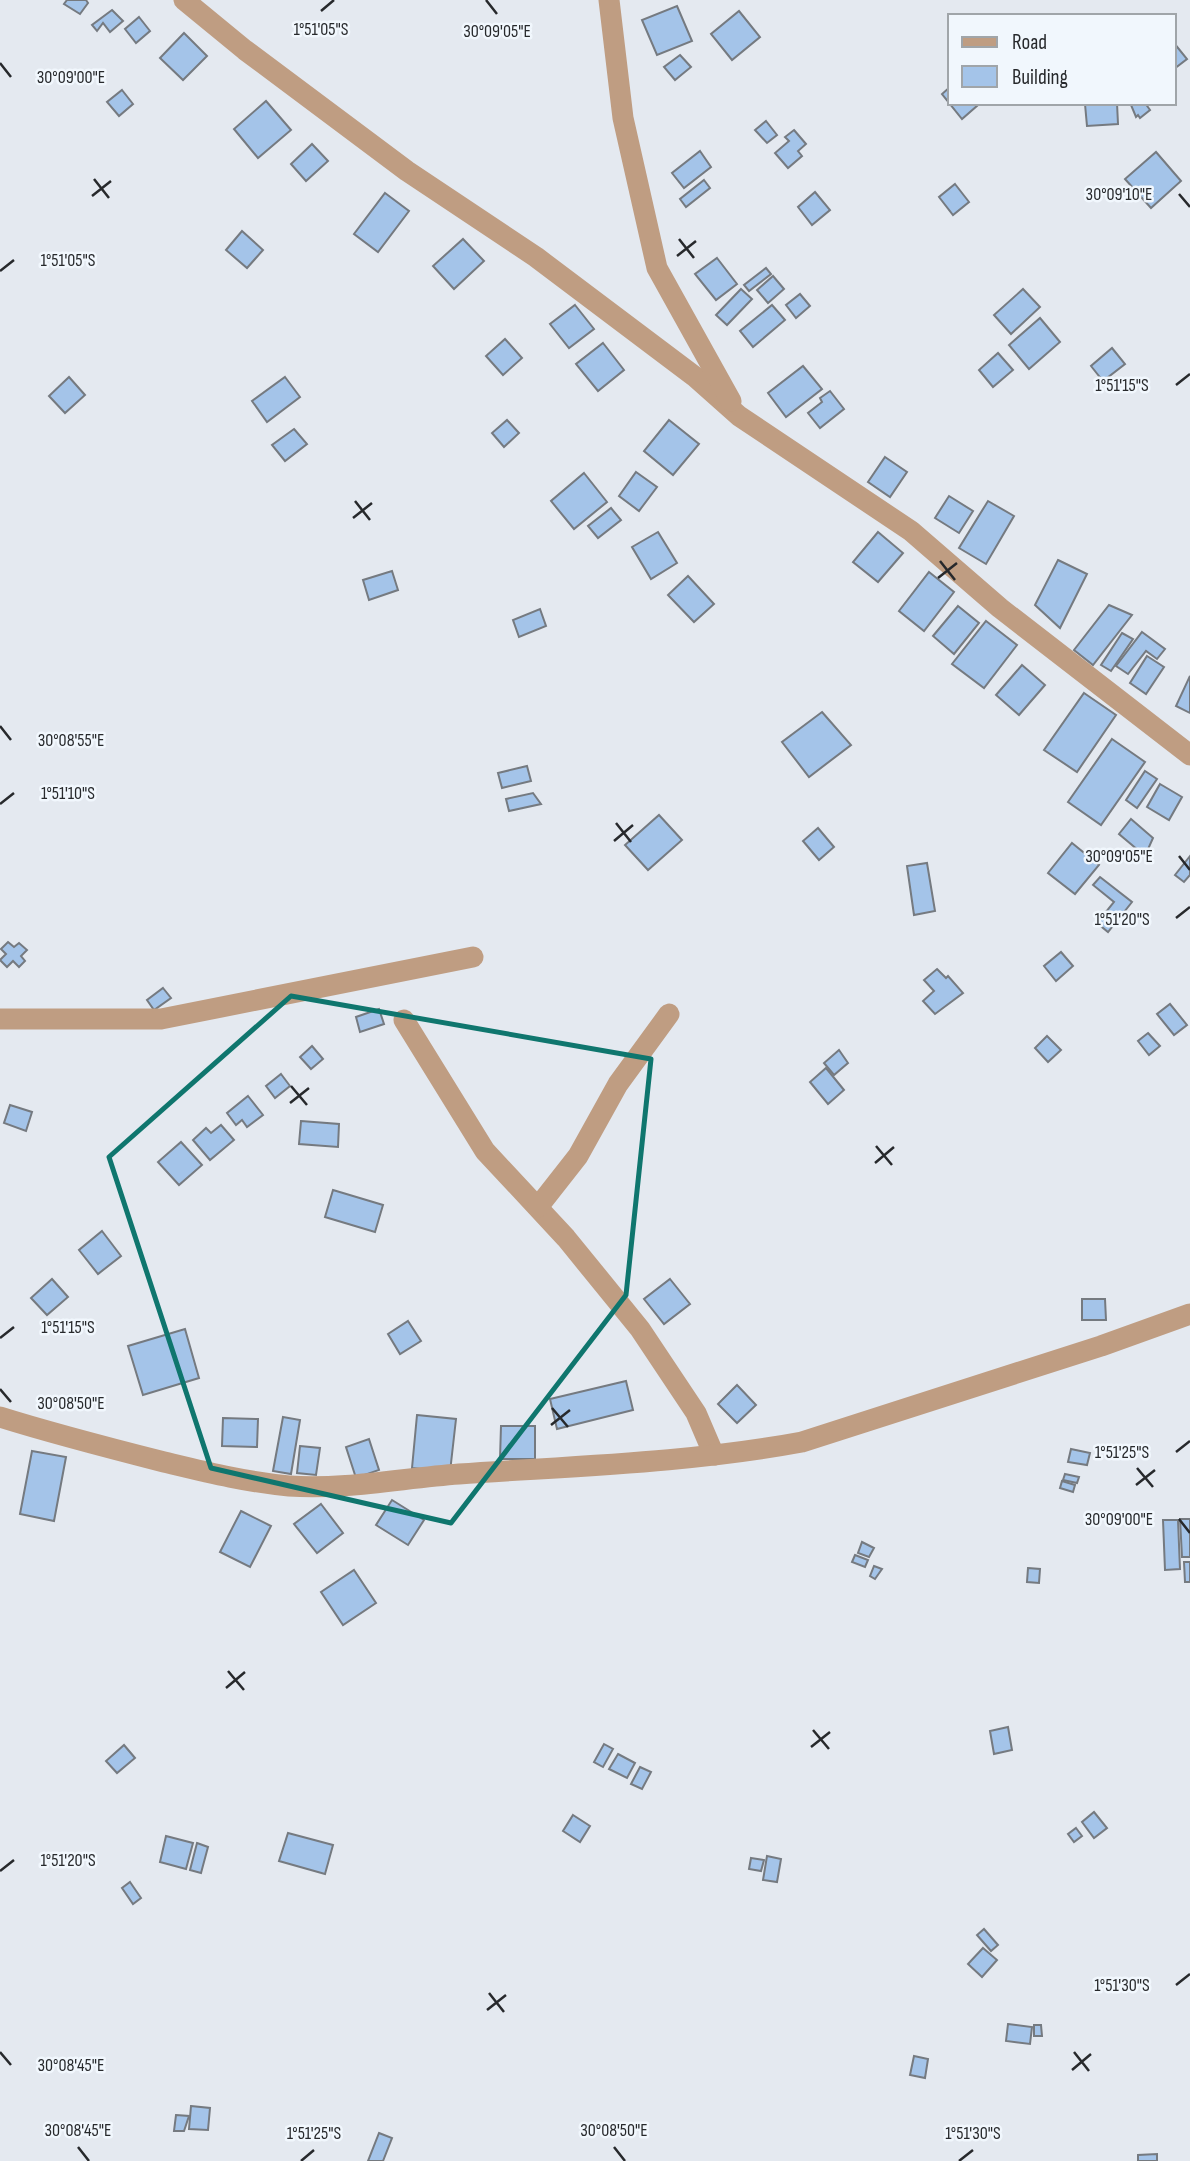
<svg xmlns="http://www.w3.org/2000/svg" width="1190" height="2161" viewBox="0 0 1190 2161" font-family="'Sofia Sans Condensed',sans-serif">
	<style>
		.building { fill: #a4c4e9; stroke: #757a80; stroke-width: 2 }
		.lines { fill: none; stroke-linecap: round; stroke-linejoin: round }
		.street { stroke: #bf9d82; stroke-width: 21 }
		.marked { fill: none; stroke: #0f766e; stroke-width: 5; stroke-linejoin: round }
		.ticks { fill: none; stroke: #27292c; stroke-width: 2.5 }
		.ticks-label { font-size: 18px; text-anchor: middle; fill: #27292c; stroke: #f1f7fd; stroke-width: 5; stroke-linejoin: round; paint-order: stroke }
	</style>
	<rect width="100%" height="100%" fill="#e4e9f0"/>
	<g class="building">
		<polygon points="67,0 86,0 88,3 80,14 64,4"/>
		<polygon points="677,6 692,41 657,55 642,20"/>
		<polygon points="112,10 123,21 110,32 103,23 97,31 92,25"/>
		<polygon points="739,11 760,37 732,60 711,34"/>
		<polygon points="139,17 150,31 136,43 125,29"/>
		<polygon points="184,33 207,56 183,80 160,58"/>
		<polygon points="1174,43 1187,59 1174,69"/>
		<polygon points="680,55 691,67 675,80 664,67"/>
		<polygon points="950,87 950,103 978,105 962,119 942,94"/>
		<polygon points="122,90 133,104 119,116 107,102"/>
		<polygon points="266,101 291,130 258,158 234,129"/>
		<polygon points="1117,103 1118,124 1087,126 1085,104"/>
		<polygon points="1133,103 1145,103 1150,110 1140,118 1138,115 1136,117 1131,105"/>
		<polygon points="766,121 777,135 767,143 755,130"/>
		<polygon points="794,130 806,144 798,151 802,156 788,168 775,153 789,141 785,137"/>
		<polygon points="312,144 328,161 306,181 291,164"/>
		<polygon points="700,151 711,167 684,188 672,173"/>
		<polygon points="1156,152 1181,181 1151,208 1125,179"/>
		<polygon points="704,180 710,188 686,207 680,199"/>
		<polygon points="955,184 969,202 953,215 939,197"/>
		<polygon points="815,192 830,210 812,225 798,207"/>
		<polygon points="385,193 409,211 378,252 354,234"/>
		<polygon points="242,231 263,250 247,268 226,250"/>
		<polygon points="463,239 484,261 454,289 433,266"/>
		<polygon points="717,258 737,284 716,300 695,274"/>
		<polygon points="766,268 771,274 749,291 744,285"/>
		<polygon points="773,276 784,289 768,303 757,290"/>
		<polygon points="741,289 752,299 727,325 716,315"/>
		<polygon points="1023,289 1040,307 1011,334 994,315"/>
		<polygon points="800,294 810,306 796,318 786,305"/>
		<polygon points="575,305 594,329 569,348 550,324"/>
		<polygon points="772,305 785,320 753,347 740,331"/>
		<polygon points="1040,318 1060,342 1029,369 1009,345"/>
		<polygon points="505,339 522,358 503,375 486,356"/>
		<polygon points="603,343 624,370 598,391 576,364"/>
		<polygon points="1112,348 1125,364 1103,381 1091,366"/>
		<polygon points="998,353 1013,370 993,387 979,370"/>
		<polygon points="803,366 822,389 786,417 768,393"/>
		<polygon points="69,377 85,395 65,413 49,396"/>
		<polygon points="285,377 300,397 267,422 252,401"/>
		<polygon points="830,391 844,409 820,428 808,413 822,402 820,398"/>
		<polygon points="507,420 519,433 504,447 492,433"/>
		<polygon points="669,420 699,444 673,475 644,451"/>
		<polygon points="294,429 307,444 285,461 272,445"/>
		<polygon points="885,457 907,472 890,497 868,482"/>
		<polygon points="636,472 657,487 639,511 619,496"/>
		<polygon points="584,473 607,502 574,529 551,501"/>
		<polygon points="949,496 973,511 959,533 935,518"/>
		<polygon points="988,501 1014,516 986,564 959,548"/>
		<polygon points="611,508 621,520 598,538 588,526"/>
		<polygon points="658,532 677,563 651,579 632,547"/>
		<polygon points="878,532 903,553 878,582 853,562"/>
		<polygon points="1058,560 1087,574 1060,628 1035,605"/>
		<polygon points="392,571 398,590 369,600 363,580"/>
		<polygon points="929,572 954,592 924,631 899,611"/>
		<polygon points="688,576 714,604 694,622 668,595"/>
		<polygon points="1109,605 1132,615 1093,665 1074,650"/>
		<polygon points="958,606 979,623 954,654 933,636"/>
		<polygon points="540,609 546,626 519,637 513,620"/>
		<polygon points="986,621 1017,645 984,688 952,664"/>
		<polygon points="1142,632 1165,649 1157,659 1146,651 1128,674 1116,666"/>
		<polygon points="1122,633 1133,639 1111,671 1101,665"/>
		<polygon points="1147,656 1164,667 1146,694 1130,683"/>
		<polygon points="1022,665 1045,685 1019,715 996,695"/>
		<polygon points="1190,676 1190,713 1176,706"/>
		<polygon points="1084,693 1116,715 1077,772 1044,750"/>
		<polygon points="822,712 851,745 809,777 782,742"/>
		<polygon points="1112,739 1145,762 1101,825 1068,802"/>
		<polygon points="527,766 531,781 502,788 498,773"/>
		<polygon points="1145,771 1157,779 1137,808 1126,800"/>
		<polygon points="1160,784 1182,797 1169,820 1147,807"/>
		<polygon points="533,793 541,804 509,811 506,799"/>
		<polygon points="659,815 682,840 648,870 625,845"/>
		<polygon points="1131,819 1153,838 1145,856 1119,834"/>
		<polygon points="818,828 834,847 819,860 803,841"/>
		<polygon points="1072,843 1099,865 1075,894 1048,873"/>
		<polygon points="1190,856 1190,875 1184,882 1175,875"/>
		<polygon points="927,863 935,911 914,915 907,866"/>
		<polygon points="1100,877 1132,902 1108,932 1097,923 1114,902 1093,885"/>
		<polygon points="8,942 14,947 19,943 27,950 21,956 25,961 19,967 13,961 7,967 0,960 6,954 1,949"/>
		<polygon points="1061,952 1073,966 1056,981 1044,966"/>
		<polygon points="937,969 946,978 948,976 963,993 935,1014 923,1001 934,991 924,980"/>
		<polygon points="163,988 171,998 154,1010 147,1000"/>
		<polygon points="1170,1004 1187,1025 1174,1035 1157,1014"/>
		<polygon points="379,1009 384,1024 360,1032 356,1017"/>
		<polygon points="1148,1033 1160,1046 1149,1055 1138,1041"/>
		<polygon points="1047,1036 1061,1050 1048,1062 1035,1048"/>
		<polygon points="312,1046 323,1059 311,1069 300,1057"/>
		<polygon points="839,1050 848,1063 834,1075 824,1063"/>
		<polygon points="826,1068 844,1090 828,1104 810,1082"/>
		<polygon points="281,1074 290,1086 275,1098 266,1086"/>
		<polygon points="248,1096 263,1115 247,1127 242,1120 236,1125 227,1113"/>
		<polygon points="10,1105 32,1112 26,1131 4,1123"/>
		<polygon points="301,1121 339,1124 338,1147 299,1144"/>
		<polygon points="221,1125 234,1140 210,1160 193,1140 206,1128 211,1133"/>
		<polygon points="181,1142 202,1165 179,1185 158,1162"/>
		<polygon points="333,1190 383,1205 375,1232 325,1217"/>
		<polygon points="102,1231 121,1256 98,1274 79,1250"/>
		<polygon points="52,1279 68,1297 47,1315 31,1298"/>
		<polygon points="670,1279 690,1304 664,1324 644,1299"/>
		<polygon points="1082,1299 1105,1299 1106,1320 1082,1320"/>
		<polygon points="408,1321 421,1341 400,1354 388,1334"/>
		<polygon points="185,1329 199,1378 143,1395 128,1346"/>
		<polygon points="626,1381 633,1410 557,1429 550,1399"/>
		<polygon points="737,1385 756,1405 737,1423 718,1404"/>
		<polygon points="417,1415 456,1419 450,1472 412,1468"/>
		<polygon points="283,1417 300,1420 291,1474 273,1471"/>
		<polygon points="223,1418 258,1419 257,1447 222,1446"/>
		<polygon points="501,1426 535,1426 535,1459 500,1459"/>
		<polygon points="369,1439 379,1470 356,1478 346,1447"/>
		<polygon points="300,1446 320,1448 316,1475 297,1473"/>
		<polygon points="1071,1449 1090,1453 1087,1465 1068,1462"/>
		<polygon points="32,1451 66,1457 54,1521 20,1514"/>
		<polygon points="1065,1474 1079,1477 1077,1483 1063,1480"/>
		<polygon points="1062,1481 1075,1485 1073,1492 1060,1488"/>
		<polygon points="392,1500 424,1520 408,1545 376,1525"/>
		<polygon points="321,1504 343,1533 317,1553 294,1524"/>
		<polygon points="241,1511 271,1526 250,1567 220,1552"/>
		<polygon points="1180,1519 1190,1519 1190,1557 1182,1557"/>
		<polygon points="1163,1520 1178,1520 1180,1569 1165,1570"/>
		<polygon points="862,1542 874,1548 869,1557 858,1553"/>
		<polygon points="855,1555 868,1560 865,1567 852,1562"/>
		<polygon points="1184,1562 1190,1562 1190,1582 1185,1582"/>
		<polygon points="874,1566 882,1569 875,1579 870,1576"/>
		<polygon points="1028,1568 1040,1569 1039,1583 1027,1582"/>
		<polygon points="354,1570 376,1603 343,1625 321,1592"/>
		<polygon points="1008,1727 1012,1750 994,1754 990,1731"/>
		<polygon points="604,1744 613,1749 603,1767 594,1762"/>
		<polygon points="124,1745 135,1758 117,1773 106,1761"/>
		<polygon points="618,1754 635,1763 627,1778 609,1769"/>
		<polygon points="640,1767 651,1772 642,1789 631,1784"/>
		<polygon points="1094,1812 1107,1828 1094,1838 1082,1822"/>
		<polygon points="573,1815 590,1826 580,1842 563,1831"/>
		<polygon points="1076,1828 1082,1836 1074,1842 1068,1834"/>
		<polygon points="288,1833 333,1845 325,1874 279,1861"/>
		<polygon points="166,1836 193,1843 186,1869 160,1862"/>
		<polygon points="197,1843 208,1847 201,1873 190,1870"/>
		<polygon points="767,1856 781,1859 777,1882 763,1880"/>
		<polygon points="751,1858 764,1860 761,1871 749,1869"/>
		<polygon points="130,1882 141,1898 133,1904 122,1888"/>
		<polygon points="984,1929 998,1945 991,1951 977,1935"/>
		<polygon points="983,1948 997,1960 982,1977 968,1964"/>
		<polygon points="1008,2024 1032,2027 1030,2044 1006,2041"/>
		<polygon points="1034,2025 1041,2025 1042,2036 1034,2036"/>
		<polygon points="914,2056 928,2059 925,2078 910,2075"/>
		<polygon points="191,2106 210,2108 208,2130 189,2129"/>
		<polygon points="176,2115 189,2116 184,2131 174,2131"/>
		<polygon points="379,2133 392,2138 383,2161 368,2161"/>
		<polygon points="1157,2154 1157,2161 1138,2161 1138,2155"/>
	</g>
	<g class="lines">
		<g class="street">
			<polyline points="184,0 245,50 407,171 536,257 694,376 739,416 911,531 1000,608 1190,755"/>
			<polyline points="609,0 623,118 657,268 731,401"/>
			<polyline points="0,1019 161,1019 473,957"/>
			<polyline points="404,1020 485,1151 566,1238 640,1329 696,1413 714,1455"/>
			<polyline points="538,1207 578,1156 618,1084 669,1014"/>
			<path d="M0,1417c54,17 109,31 164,45 42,10 82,20 125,24 56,4 114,-8 170,-12 114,-8 230,-11 343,-32l299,-96 89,-32"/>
		</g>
	</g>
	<path class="marked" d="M291,996l360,63 -25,236 -175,228 -240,-55 -102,-311z"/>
	<path class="ticks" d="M486,0l11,14M321,11l13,-11M0,63l11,14M94,179l15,19M1179,194l11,13M92,196l19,-15M679,239l15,19M677,256l19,-15M0,271l14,-11M1176,385l14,-11M355,501l15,19M353,518l19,-15M940,561l15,19M938,578l19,-15M0,726l11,14M0,804l14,-11M616,823l15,19M614,841l19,-16M1179,856l11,14M1176,918l14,-11M291,1086l16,19M290,1103l19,-15M876,1146l16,19M875,1163l19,-16M0,1338l14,-11M0,1389l11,13M552,1408l16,19M551,1425l19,-15M1176,1452l14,-11M1137,1468l16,19M1136,1485l19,-15M1179,1519l11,14M228,1671l16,19M226,1688l19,-16M813,1730l16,19M811,1747l19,-15M0,1871l14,-11M1176,1985l14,-11M489,1993l15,19M487,2010l19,-15M0,2052l11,13M1074,2052l15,19M1072,2070l19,-16M78,2147l11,14M614,2147l11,14M301,2161l13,-11M959,2161l14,-11"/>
	<g class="ticks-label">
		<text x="321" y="35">1°51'05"S</text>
		<text x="497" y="37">30°09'05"E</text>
		<text x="71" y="83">30°09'00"E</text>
		<text x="1119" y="200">30°09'10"E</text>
		<text x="68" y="266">1°51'05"S</text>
		<text x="1122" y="391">1°51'15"S</text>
		<text x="71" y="746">30°08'55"E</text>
		<text x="68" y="799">1°51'10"S</text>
		<text x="1119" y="862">30°09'05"E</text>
		<text x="1122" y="925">1°51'20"S</text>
		<text x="68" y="1333">1°51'15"S</text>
		<text x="71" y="1409">30°08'50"E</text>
		<text x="1122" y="1458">1°51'25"S</text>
		<text x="1119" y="1525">30°09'00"E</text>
		<text x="68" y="1866">1°51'20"S</text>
		<text x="1122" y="1991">1°51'30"S</text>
		<text x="71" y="2071">30°08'45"E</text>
		<text x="78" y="2136">30°08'45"E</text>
		<text x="614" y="2136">30°08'50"E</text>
		<text x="314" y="2139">1°51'25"S</text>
		<text x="973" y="2139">1°51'30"S</text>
	</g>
	<rect x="948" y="14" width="228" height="91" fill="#f1f7fd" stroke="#a0a5a9" stroke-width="2"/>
	<rect x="962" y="37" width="35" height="10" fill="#bf9d82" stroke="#a0a5a9" stroke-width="2"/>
	<text x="1012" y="49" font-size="21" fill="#27292c">Road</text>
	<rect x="962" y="66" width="35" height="21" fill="#a4c4e9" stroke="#a0a5a9" stroke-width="2"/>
	<text x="1012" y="84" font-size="21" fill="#27292c">Building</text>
</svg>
